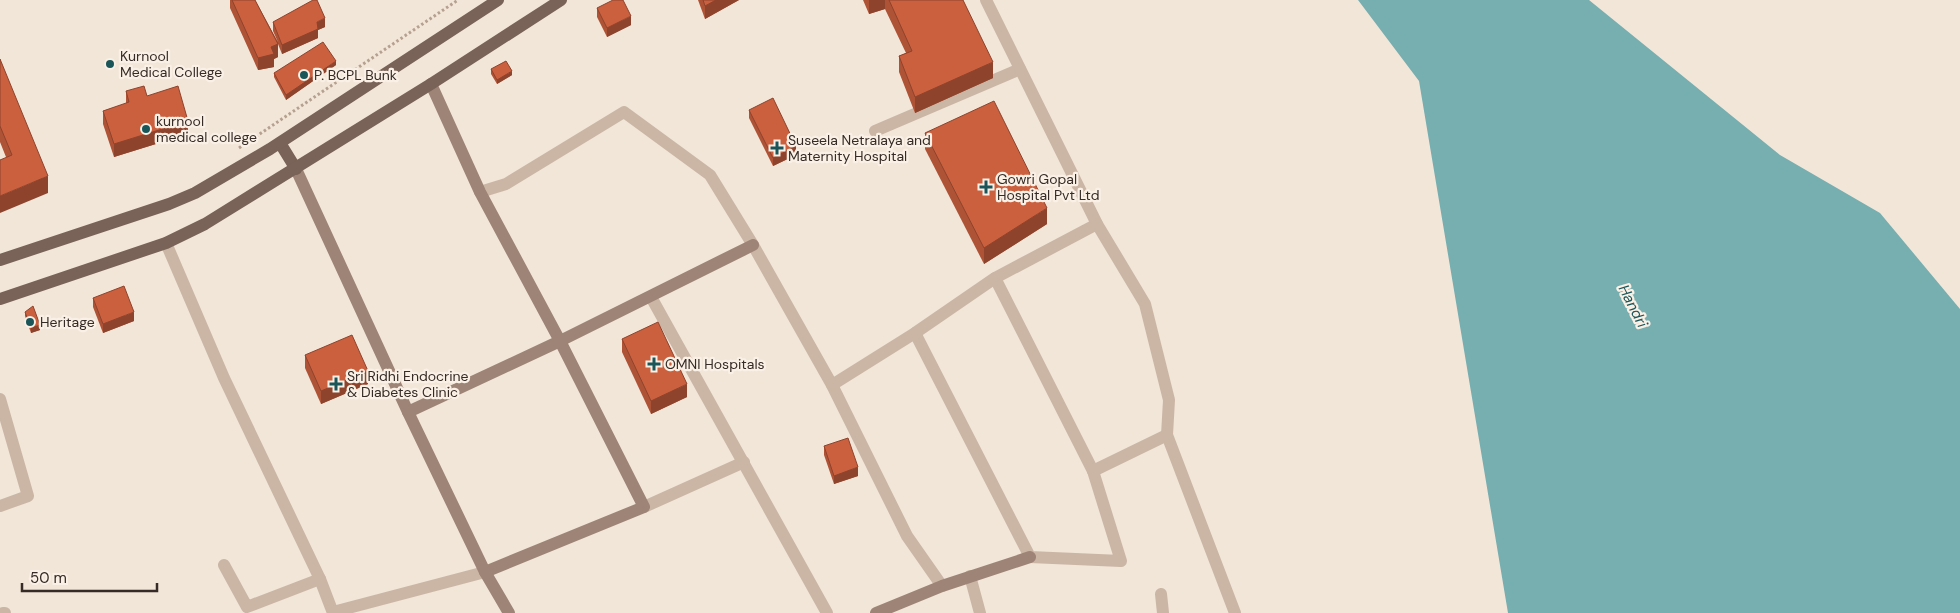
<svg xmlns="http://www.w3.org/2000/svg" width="1960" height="613" viewBox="0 0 1960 613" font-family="'DM Sans',sans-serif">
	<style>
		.water { fill: #77aeb0 }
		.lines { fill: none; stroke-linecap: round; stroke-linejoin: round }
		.path { stroke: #b6a08f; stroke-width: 3; stroke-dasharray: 2.5 2.5; stroke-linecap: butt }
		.street { stroke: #cbb6a5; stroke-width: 12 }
		.secondary { stroke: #9e8476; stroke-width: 12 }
		.primary { stroke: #796257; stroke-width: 12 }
		.wall { fill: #af5336 }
		.shaded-wall { fill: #8e432c }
		.building { fill: #cb603f; stroke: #8e432c }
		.poi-dot { fill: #1a5559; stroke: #faf0e5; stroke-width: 2 }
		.labels { text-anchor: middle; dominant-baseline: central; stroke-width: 4.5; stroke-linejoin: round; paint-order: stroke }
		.poi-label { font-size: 14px; fill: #362b26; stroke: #faf0e5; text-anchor: start }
		.water-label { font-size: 15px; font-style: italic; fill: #1a5559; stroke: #faf0e5 }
	</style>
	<rect width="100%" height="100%" fill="#f2e6d9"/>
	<polygon class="water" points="1358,0 1589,0 1780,155 1880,213 1960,309 1960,613 1508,613 1419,81"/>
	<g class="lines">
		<polyline class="path" points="239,148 458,0"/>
		<g class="street">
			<polyline points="986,0 1097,224 1145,304 1169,400 1167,435 1235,613"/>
			<polyline points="875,131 1020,69"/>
			<polyline points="480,192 506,184 624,112 710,175 753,245 832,385 907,536 942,586"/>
			<polyline points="166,243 224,378 320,579 333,613"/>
			<polyline points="995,278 1093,471"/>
			<polyline points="651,297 827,613"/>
			<polyline points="915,333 1030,557 1121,561 1093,471 1167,435"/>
			<polyline points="832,385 915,333 995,278 1097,224"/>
			<polyline points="0,399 28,496 0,506"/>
			<polyline points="644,507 744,462"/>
			<polyline points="224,565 247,607 320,579"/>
			<polyline points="970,576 980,613"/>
			<polyline points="1161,594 1163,613"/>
			<polyline points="333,612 485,572"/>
			<polyline points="3,613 5,613"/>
		</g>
		<g class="secondary">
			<polyline points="431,84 480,192 560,341 644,507 485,572"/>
			<polyline points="296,169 408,412 485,572 509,613"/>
			<polyline points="408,412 560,341 753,245"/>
			<polyline points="876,613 942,586 1030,557"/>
		</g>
		<g class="primary">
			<polyline points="280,143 296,169"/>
			<polyline points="0,260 169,204 195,193 270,149 498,0"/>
			<polyline points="0,299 166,243 205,224 431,84 561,0"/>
		</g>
	</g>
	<g class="wall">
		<polygon points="230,0 255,0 278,42 273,31 273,22 325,27 318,30 318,38 282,54 278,44 278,57 274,59 274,67 258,70 230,8"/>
		<polygon points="698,0 739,0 705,19"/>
		<polygon points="863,0 963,0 993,78 915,113 899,72 899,56 906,53 885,9 869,14"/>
		<polygon points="597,8 631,25 607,37 597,17"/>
		<polygon points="0,59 48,193 6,157 0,142"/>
		<polygon points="336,65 286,100 274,77 274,73"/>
		<polygon points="491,69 512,75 497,84 491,74"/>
		<polygon points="126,91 147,96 188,134 114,157 103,124 103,111 126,104"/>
		<polygon points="749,110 796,155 773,166 749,118"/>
		<polygon points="925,133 1047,224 984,264 925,149"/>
		<polygon points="93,298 134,321 103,333 93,307"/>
		<polygon points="25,312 40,330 31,333 25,316"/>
		<polygon points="622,339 687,397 651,414 622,352"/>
		<polygon points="305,355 368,384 321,404 305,368"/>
		<polygon points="824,446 858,476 834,484 824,455"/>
	</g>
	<g class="shaded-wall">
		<polygon points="716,0 739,0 705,19 705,6"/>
		<polygon points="869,0 885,0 885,9 869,14"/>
		<polygon points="631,16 631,25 607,37 607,28"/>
		<polygon points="325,18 325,27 318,30 318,38 282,54 282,45 317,22"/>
		<polygon points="278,44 278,57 274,59 274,67 258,70 258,58 271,47"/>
		<polygon points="336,61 336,65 286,100 286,95"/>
		<polygon points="993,62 993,78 915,113 915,97"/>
		<polygon points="512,71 512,75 497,84 497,80"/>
		<polygon points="188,121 188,134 114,157 114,144"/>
		<polygon points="796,146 796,155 773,166 773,158"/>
		<polygon points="48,176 48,193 0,213 0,196"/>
		<polygon points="1047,208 1047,224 984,264 984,248"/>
		<polygon points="134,312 134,321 103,333 103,324"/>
		<polygon points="40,325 40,330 31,333 31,328"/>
		<polygon points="368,371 368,384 321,404 321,391"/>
		<polygon points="687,384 687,397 651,414 651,401"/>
		<polygon points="858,467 858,476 834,484 834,476"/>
	</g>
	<g class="building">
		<polygon points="232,0 255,0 278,44 271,47 274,54 258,58"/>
		<polygon points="313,0 317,0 325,18 317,22 318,29 282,45 273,22"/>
		<polygon points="613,0 623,0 631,16 607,28 597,8"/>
		<polygon points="703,0 716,0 705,6"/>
		<polygon points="889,0 963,0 993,62 915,97 899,56 912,51"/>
		<polygon points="323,42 336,61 286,95 274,73"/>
		<polygon points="0,59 48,176 0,196 0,160 12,155 0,126"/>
		<polygon points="506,61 512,71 497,80 491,69"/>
		<polygon points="144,86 147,96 178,86 188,121 114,144 103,111 129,102 126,91"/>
		<polygon points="773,98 796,146 773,158 749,110"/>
		<polygon points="994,101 1047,208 984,248 925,133"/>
		<polygon points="124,286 134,312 103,324 93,298"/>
		<polygon points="33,306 40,325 31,328 25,312"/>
		<polygon points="658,322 687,384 651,401 622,339"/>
		<polygon points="352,335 368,371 321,391 305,355"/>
		<polygon points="848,438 858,467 834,476 824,446"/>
	</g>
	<g class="poi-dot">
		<circle cx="110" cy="64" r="5"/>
		<circle cx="304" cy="75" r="5"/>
		<circle cx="146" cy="129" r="5"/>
		<path d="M774.5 140.5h5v5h5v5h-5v5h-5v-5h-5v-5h5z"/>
		<path d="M983.5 179.5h5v5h5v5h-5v5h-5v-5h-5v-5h5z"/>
		<circle cx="30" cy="322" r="5"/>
		<path d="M651.5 356.5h5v5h5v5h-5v5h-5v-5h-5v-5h5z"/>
		<path d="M333.5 376.5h5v5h5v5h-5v5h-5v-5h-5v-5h5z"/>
	</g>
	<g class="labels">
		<g class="poi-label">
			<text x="120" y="56">Kurnool<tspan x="120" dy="16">Medical College</tspan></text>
			<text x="314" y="75">P. BCPL Bunk</text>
			<text x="156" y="121">kurnool<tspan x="156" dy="16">medical college</tspan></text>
			<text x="788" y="140">Suseela Netralaya and<tspan x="788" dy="16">Maternity Hospital</tspan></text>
			<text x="997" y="179">Gowri Gopal<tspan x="997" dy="16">Hospital Pvt Ltd</tspan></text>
			<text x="40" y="322">Heritage</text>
			<text x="665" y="364">OMNI Hospitals</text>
			<text x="347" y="376">Sri Ridhi Endocrine<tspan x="347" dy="16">&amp; Diabetes Clinic</tspan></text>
		</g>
		<g class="water-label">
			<text transform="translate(1633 306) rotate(63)">Handri</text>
		</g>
	</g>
	<path d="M22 583v8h135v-8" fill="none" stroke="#362b26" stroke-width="2.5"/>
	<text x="30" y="583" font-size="15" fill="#362b26" stroke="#faf0e5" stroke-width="4" paint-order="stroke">50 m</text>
</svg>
